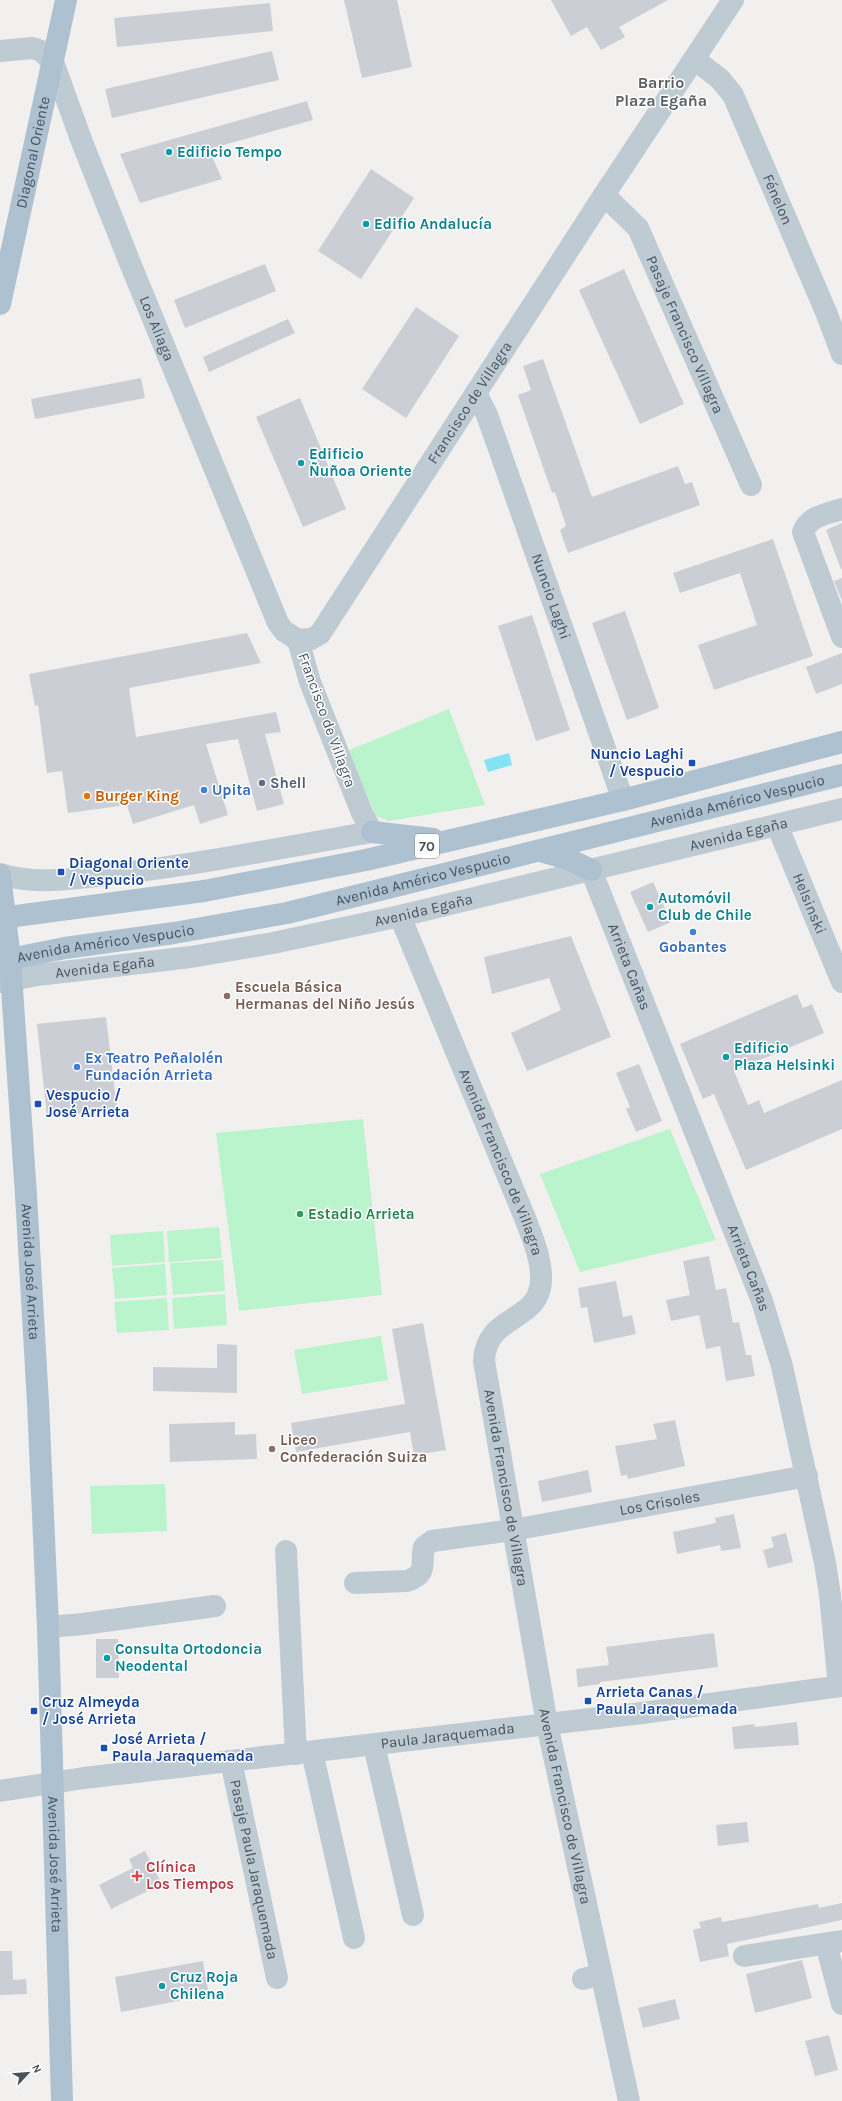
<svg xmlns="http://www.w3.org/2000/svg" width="842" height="2101" viewBox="0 0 842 2101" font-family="Karla,sans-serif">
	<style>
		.green { fill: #baf4cd }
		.water { fill: #83e3f5 }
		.building { fill: #cbcfd5 }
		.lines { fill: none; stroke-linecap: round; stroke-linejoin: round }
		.minor { stroke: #bfcbd3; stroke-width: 22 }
		.major { stroke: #adc1d1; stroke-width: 22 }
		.culture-dot { fill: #0f9aa8; stroke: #fff; stroke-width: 1.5 }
		.transit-dot { fill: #1a4fb4; stroke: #fff; stroke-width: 1.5 }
		.service-dot { fill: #5c6f8a; stroke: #fff; stroke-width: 1.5 }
		.shop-dot { fill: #3f7fe0; stroke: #fff; stroke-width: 1.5 }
		.food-dot { fill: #e8710a; stroke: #fff; stroke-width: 1.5 }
		.education-dot { fill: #8d6e63; stroke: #fff; stroke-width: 1.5 }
		.leisure-dot { fill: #2e9e5b; stroke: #fff; stroke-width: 1.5 }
		.health-dot { fill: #e0444e; stroke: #fff; stroke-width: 1.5 }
		.labels { text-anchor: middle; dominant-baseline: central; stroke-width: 3; stroke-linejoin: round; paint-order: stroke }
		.shield { fill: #fff; stroke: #7e878f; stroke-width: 1 }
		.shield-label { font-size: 14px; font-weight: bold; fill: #46545f }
		.street-label { font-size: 15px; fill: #46545f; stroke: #fff }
		.culture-label { font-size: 15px; font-weight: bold; fill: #0d838f; stroke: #fff; text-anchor: start }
		.transit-label { font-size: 15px; font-weight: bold; fill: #164399; stroke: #fff; text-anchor: start }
		.service-label { font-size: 15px; font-weight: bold; fill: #4e5e75; stroke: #fff; text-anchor: start }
		.shop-label { font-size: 15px; font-weight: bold; fill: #366cbe; stroke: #fff; text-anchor: start }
		.food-label { font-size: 15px; font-weight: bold; fill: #c56008; stroke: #fff; text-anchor: start }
		.education-label { font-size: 15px; font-weight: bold; fill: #785e54; stroke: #fff; text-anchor: start }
		.leisure-label { font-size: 15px; font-weight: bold; fill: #27864d; stroke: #fff; text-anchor: start }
		.health-label { font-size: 15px; font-weight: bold; fill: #be3a42; stroke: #fff; text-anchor: start }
		.neighbourhood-label { font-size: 16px; font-weight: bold; fill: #5b6065; stroke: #fff }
	</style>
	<rect width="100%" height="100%" fill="#f2efef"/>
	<g class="green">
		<polygon points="449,709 485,805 389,821 376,816 347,751"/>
		<polygon points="363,1119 382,1295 239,1311 216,1133"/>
		<polygon points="670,1129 716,1240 580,1272 540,1174"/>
		<polygon points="219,1227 222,1258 169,1262 167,1231"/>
		<polygon points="163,1231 165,1262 112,1266 110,1235"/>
		<polygon points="223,1260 225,1291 173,1295 170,1263"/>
		<polygon points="165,1264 167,1295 115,1299 112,1268"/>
		<polygon points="225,1294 227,1325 174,1329 172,1298"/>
		<polygon points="167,1298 169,1330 117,1333 114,1302"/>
		<polygon points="381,1336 388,1380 302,1394 294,1350"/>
		<polygon points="165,1484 167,1531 92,1534 90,1486"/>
	</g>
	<polygon class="water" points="509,753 512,765 488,772 484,760"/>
	<g class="building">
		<polygon points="344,0 397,0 412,67 362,78"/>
		<polygon points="551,0 668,0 619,27 625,37 601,50 587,27 571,36"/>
		<polygon points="270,3 273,31 117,47 114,18"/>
		<polygon points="272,51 279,80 112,118 105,89"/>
		<polygon points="307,101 313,120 209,149 222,179 140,203 120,154"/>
		<polygon points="371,169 414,198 361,279 318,251"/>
		<polygon points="265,264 276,291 185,328 174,300"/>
		<polygon points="624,269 684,404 640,424 579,290"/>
		<polygon points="416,307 459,336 406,418 362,389"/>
		<polygon points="288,319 295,333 209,372 203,357"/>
		<polygon points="543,359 592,497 678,466 685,484 692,482 700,505 568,553 560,530 566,526 555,492 552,493 518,395 531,390 523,366"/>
		<polygon points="141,378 145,398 35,419 31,399"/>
		<polygon points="300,398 346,509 303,527 256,417"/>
		<polygon points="842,523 842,569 841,569 826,530"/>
		<polygon points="773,539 813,656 714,690 698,645 757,625 740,573 680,593 673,573"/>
		<polygon points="842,578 842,601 834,581"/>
		<polygon points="625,611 659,708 627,720 592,623"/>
		<polygon points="532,615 570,730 536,741 498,626"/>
		<polygon points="247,633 261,663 129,688 136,737 276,712 281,732 265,734 284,804 257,811 238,739 206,744 228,815 200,824 194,805 133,824 127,805 68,813 62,771 47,773 38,705 35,706 29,674"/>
		<polygon points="842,653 842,684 816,694 806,667"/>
		<polygon points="653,882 671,922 648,932 630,892"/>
		<polygon points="571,936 611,1037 527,1071 511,1033 561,1010 549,978 492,994 484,957"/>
		<polygon points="797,994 803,1008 812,1004 824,1033 734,1071 748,1105 759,1100 764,1113 842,1080 842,1129 746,1170 714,1094 703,1099 680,1044"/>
		<polygon points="106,1017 117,1109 47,1117 37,1024"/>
		<polygon points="639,1064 662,1121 636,1132 626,1109 630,1107 616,1073"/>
		<polygon points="709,1256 716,1290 726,1288 733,1323 739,1322 746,1355 751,1355 755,1376 726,1381 720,1346 706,1349 699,1315 671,1321 666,1300 690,1295 683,1261"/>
		<polygon points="616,1281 623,1317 632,1315 636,1334 594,1343 587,1307 581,1308 578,1288"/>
		<polygon points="423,1323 446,1450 414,1455 410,1432 296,1452 291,1423 405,1404 392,1329"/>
		<polygon points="217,1344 237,1345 237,1393 153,1391 153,1367 217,1368"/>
		<polygon points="675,1420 685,1466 628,1479 627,1475 621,1476 615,1446 657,1439 653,1424"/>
		<polygon points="235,1422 235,1435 256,1434 257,1459 170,1462 169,1424"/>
		<polygon points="588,1470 592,1492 542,1502 538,1481"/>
		<polygon points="734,1514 741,1548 721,1551 720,1545 677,1554 673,1532 716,1523 715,1518"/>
		<polygon points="786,1533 793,1562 768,1568 763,1550 774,1547 771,1537"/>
		<polygon points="714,1633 718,1667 600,1682 600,1684 578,1687 576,1669 609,1665 606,1647"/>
		<polygon points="96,1639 118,1639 119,1678 96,1678"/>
		<polygon points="797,1722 799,1745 734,1749 732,1727 754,1724 755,1727"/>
		<polygon points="747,1822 749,1842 718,1846 716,1825"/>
		<polygon points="145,1851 162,1884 111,1909 99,1885 133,1868 129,1859"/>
		<polygon points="842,1903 842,1920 727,1944 729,1956 700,1962 693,1930 701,1928 699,1922 721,1917 722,1922 818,1904 819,1908"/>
		<polygon points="0,1951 12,1951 13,1980 26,1979 27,1994 0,1995"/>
		<polygon points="802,1960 812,1998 755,2013 746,1974"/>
		<polygon points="203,1961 209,1995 121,2012 115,1977"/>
		<polygon points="675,1999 680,2019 643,2028 638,2008"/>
		<polygon points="829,2035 838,2070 815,2076 805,2041"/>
	</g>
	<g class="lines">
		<g class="minor">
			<path id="s1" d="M0,51l33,-3 8,3 12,11 29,80 48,121 148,360 6,8 14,9"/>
			<path id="s2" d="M694,59l26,20 13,16 93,217 16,42"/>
			<path id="s3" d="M604,195l34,33 113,257"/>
			<path id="s4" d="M476,393l11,22 136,385"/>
			<path d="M842,509c-15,5 -33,7 -39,23l39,105"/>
			<path id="s5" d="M298,640l13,-1 9,-5 284,-439 129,-195"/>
			<path id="s6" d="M777,825l65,157"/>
			<path id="s7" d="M591,870l171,431 20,65 43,197 5,32 9,91"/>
			<path d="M0,874c37,12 76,4 114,0 87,-10 172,-27 258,-42l-10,-19 -52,-131 -12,-42"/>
			<path id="s8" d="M400,916l125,302c7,19 17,41 16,62 -1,43 -55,33 -57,81l63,363 82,377"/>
			<path id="s9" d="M0,982l38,-7 153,-18 82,-14 127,-27 442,-107"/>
			<polyline points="286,1551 296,1754"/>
			<path id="s10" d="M355,1583l52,-2c22,-8 13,-17 17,-34l8,-6 81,-11 294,-54"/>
			<polyline points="48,1627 83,1624 215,1606"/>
			<polyline points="374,1745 413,1915"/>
			<polyline points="312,1752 354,1938"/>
			<path id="s11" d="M231,1761l46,217"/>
			<path id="s12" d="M0,1791l84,-13 558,-65 200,-27"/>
			<polyline points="826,1944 842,2004"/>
			<polyline points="744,1956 842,1941"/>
			<polyline points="583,1979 601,1974"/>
		</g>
		<g class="major">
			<path id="s13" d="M0,304l66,-304"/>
			<polyline points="372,832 433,839"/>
			<polyline points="540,851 568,859 591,870"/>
			<path id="s14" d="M0,875l10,84 16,236 12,208 10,224 14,474"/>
			<polyline points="0,918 204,891 366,860 623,800 842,742"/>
			<path id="s15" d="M0,961l65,-13 109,-15 113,-20 555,-138"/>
		</g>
	</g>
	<g class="culture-dot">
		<circle cx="169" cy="152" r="4"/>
		<circle cx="366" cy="224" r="4"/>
		<circle cx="301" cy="463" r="4"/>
		<circle cx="650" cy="907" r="4"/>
		<circle cx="726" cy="1057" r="4"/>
		<circle cx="107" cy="1658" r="4"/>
		<circle cx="162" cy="1986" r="4"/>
	</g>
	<g class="transit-dot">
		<rect x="688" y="759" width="8" height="8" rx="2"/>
		<rect x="57" y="868" width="8" height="8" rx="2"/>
		<rect x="34" y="1100" width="8" height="8" rx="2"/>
		<rect x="584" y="1697" width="8" height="8" rx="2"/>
		<rect x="30" y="1707" width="8" height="8" rx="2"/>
		<rect x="100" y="1744" width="8" height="8" rx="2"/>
	</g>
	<circle class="service-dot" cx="262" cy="783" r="4"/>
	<g class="shop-dot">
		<circle cx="204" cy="790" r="4"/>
		<circle cx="693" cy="932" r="4"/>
		<circle cx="77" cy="1067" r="4"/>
	</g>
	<circle class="food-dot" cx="87" cy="796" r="4"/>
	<g class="education-dot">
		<circle cx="227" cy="996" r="4"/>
		<circle cx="272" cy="1449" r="4"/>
	</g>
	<circle class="leisure-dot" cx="300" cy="1214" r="4"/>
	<path class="health-dot" d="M135 1870h4v4h4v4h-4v4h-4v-4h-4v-4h4z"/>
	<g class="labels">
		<rect class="shield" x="415" y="834" width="24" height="24" rx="3"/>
		<g class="shield-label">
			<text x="427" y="846">70</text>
		</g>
		<g class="street-label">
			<text stroke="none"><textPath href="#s13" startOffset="155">Diagonal Oriente</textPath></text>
			<text stroke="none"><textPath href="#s2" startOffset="167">Fénelon</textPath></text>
			<text stroke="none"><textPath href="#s1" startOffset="344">Los Aliaga</textPath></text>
			<text stroke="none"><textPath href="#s3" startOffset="164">Pasaje Francisco Villagra</textPath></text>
			<text stroke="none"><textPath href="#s5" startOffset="299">Francisco de Villagra</textPath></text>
			<text stroke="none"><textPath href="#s4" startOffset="217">Nuncio Laghi</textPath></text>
			<text transform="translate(327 720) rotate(70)">Francisco de Villagra</text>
			<text stroke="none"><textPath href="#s15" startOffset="755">Avenida Américo Vespucio</textPath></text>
			<text stroke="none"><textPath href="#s9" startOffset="754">Avenida Egaña</textPath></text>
			<text stroke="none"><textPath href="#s15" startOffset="431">Avenida Américo Vespucio</textPath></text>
			<text stroke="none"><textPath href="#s6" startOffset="85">Helsinski</textPath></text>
			<text stroke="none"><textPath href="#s9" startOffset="430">Avenida Egaña</textPath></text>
			<text stroke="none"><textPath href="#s15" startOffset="107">Avenida Américo Vespucio</textPath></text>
			<text stroke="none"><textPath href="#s9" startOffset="106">Avenida Egaña</textPath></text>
			<text stroke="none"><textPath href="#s7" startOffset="104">Arrieta Cañas</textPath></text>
			<text stroke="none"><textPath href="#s8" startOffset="266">Avenida Francisco de Villagra</textPath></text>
			<text stroke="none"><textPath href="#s7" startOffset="428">Arrieta Cañas</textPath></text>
			<text stroke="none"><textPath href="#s14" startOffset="398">Avenida José Arrieta</textPath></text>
			<text stroke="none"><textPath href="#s8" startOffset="624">Avenida Francisco de Villagra</textPath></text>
			<text stroke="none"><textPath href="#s10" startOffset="335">Los Crisoles</textPath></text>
			<text stroke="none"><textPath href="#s12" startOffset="451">Paula Jaraquemada</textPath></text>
			<text stroke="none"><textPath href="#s8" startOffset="948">Avenida Francisco de Villagra</textPath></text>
			<text stroke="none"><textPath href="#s14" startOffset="991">Avenida José Arrieta</textPath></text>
			<text stroke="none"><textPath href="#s11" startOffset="111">Pasaje Paula Jaraquemada</textPath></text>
		</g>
		<g class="culture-label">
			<text x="177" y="152">Edificio Tempo</text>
			<text x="374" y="224">Edifio Andalucía</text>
			<text x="309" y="454">Edificio<tspan x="309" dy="17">Ñuñoa Oriente</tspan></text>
			<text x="658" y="898">Automóvil<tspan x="658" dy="17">Club de Chile</tspan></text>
			<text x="734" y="1048">Edificio<tspan x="734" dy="17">Plaza Helsinki</tspan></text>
			<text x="115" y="1649">Consulta Ortodoncia<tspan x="115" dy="17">Neodental</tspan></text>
			<text x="170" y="1977">Cruz Roja<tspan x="170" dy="17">Chilena</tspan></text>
		</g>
		<g class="transit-label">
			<text x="684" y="754" text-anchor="end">Nuncio Laghi<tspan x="684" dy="17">/ Vespucio</tspan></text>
			<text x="69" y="863">Diagonal Oriente<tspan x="69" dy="17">/ Vespucio</tspan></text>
			<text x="46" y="1095">Vespucio /<tspan x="46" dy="17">José Arrieta</tspan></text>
			<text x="596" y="1692">Arrieta Canas /<tspan x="596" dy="17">Paula Jaraquemada</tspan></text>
			<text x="42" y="1702">Cruz Almeyda<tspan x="42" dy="17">/ José Arrieta</tspan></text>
			<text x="112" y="1739">José Arrieta /<tspan x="112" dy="17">Paula Jaraquemada</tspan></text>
		</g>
		<g class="service-label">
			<text x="270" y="783">Shell</text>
		</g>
		<g class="shop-label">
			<text x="212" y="790">Upita</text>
			<text x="693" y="947" text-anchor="middle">Gobantes</text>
			<text x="85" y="1058">Ex Teatro Peñalolén<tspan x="85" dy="17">Fundación Arrieta</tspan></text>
		</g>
		<g class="food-label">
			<text x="95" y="796">Burger King</text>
		</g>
		<g class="education-label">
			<text x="235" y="987">Escuela Básica<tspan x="235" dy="17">Hermanas del Niño Jesús</tspan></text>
			<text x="280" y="1440">Liceo<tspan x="280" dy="17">Confederación Suiza</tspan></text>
		</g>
		<g class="leisure-label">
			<text x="308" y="1214">Estadio Arrieta</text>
		</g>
		<g class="health-label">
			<text x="146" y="1867">Clínica<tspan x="146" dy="17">Los Tiempos</tspan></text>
		</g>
		<g class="neighbourhood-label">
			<text x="661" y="82">Barrio<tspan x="661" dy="18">Plaza Egaña</tspan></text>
		</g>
	</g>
	<g transform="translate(28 2073) rotate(64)" stroke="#ffffff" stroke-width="3" paint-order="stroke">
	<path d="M0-3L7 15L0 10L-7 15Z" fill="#46545f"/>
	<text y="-6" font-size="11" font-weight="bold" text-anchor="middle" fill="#46545f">N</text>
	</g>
</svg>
